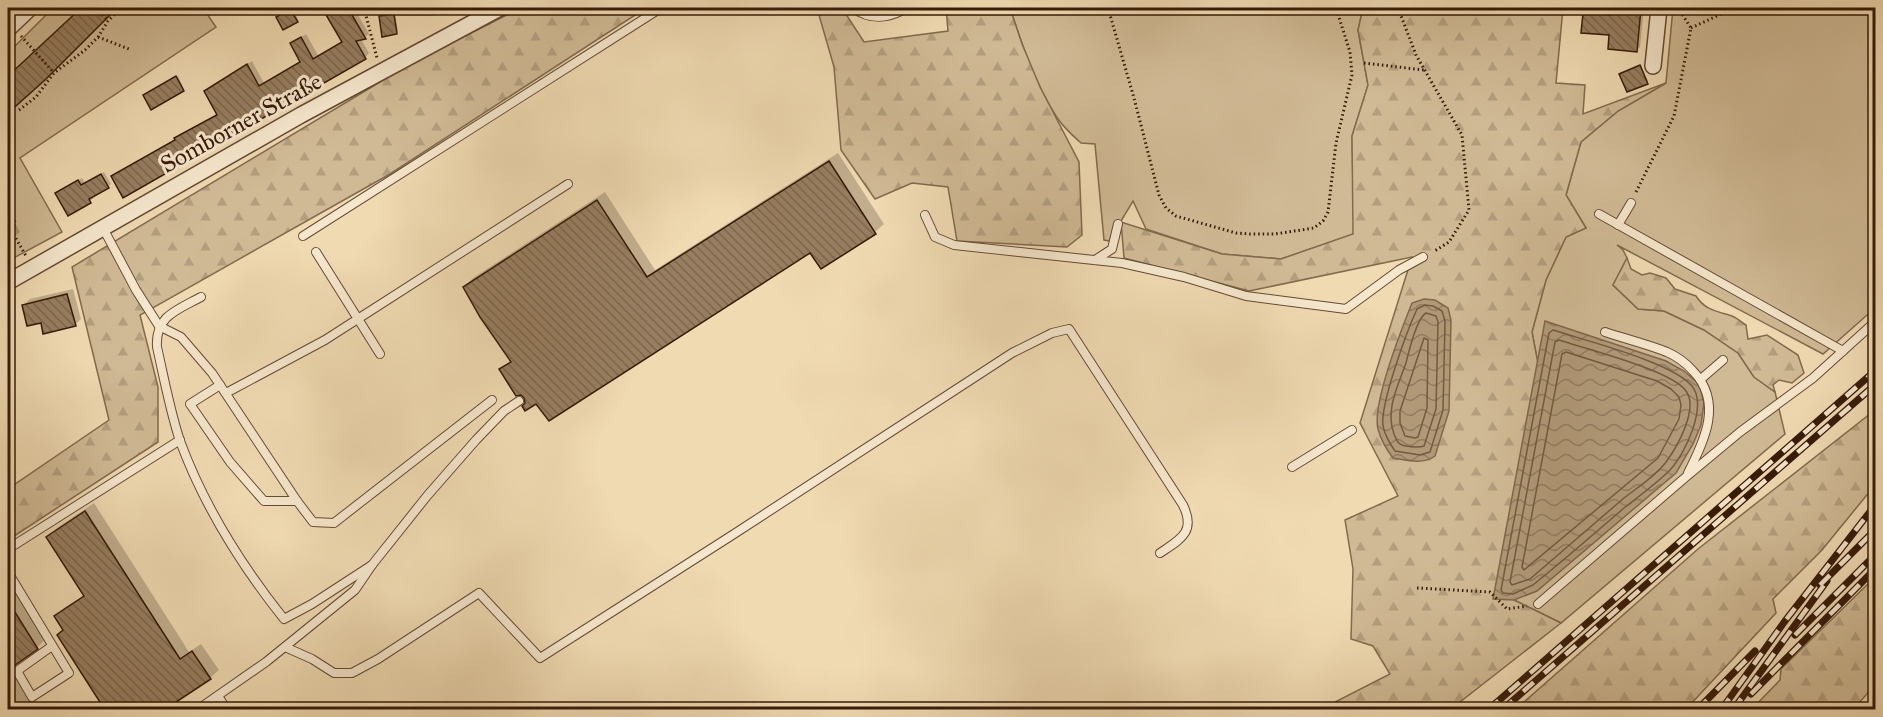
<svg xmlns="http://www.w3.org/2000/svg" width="1883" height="717" viewBox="0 0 1883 717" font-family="'IM FELL Great Primer',serif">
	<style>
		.green { fill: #d0ba95; stroke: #836a4e; stroke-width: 1.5 }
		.forest { fill: url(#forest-firs); stroke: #836a4e; stroke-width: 1.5 }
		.water { fill: url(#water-waves); stroke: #80674b; stroke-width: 1.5 }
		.shadow { fill: #0003 }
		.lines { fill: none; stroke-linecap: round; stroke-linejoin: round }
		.shore { stroke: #745a40; stroke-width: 1.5 }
		.building { fill: url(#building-back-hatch); stroke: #361b08; stroke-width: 1.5 }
		.lane-casing { stroke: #644b32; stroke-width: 10 }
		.street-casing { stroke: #644b32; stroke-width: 18 }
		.path { stroke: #361b08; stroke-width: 3; stroke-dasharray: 1.5 3; stroke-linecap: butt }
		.lane { stroke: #f5e7cd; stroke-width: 8 }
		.street { stroke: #f5e7cd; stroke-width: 15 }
		.rail-casing { stroke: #361b08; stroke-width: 7 }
		.rail { stroke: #f5e7cd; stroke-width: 4.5; stroke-dasharray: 14; stroke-linecap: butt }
		.labels { text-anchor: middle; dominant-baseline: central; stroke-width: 6; stroke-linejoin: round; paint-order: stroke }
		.street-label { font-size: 24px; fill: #361b08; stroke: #f5e7cd }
	</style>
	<defs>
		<pattern id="forest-firs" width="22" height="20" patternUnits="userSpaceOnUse" patternTransform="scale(1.5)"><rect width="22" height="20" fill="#d0ba95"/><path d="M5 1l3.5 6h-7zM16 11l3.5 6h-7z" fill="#b39f7f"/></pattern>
		<pattern id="water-waves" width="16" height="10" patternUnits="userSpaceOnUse" patternTransform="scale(1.5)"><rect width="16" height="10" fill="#b19978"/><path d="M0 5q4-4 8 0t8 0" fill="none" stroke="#917c60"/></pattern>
		<pattern id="building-back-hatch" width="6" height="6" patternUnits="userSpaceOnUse" patternTransform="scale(1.5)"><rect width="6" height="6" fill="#977e60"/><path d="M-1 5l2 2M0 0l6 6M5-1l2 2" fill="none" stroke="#7c664d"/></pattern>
	</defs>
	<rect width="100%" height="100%" fill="#f0dab2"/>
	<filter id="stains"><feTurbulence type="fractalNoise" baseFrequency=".00333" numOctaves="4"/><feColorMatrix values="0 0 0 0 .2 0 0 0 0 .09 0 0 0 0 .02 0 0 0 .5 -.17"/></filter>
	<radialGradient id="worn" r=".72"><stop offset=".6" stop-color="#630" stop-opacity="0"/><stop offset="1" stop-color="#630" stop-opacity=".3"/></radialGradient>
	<g class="green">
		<polygon points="53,8 203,8 216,27 20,158 62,232 8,261 8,53"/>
		<path d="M1010,8h353l-5,22 10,55 -16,51 2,98 -73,25 -59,-5 -76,-25 -13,-28 -24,40 -5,-1 -9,-96 -14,-1c-9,-8 -19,-17 -25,-27 -21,-33 -34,-72 -46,-108z"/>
		<polygon points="1673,8 1875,8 1875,308 1823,354 1617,245 1623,250 1627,258 1613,285 1638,309 1664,311 1704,330 1738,353 1754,377 1775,392 1785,434 1561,623 1514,600 1547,411 1532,332 1546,280 1566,237 1586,228 1566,195 1581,142 1618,111 1666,83"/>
	</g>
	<g class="forest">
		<polygon points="521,8 646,8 390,174 140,315 158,387 158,442 8,540 8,489 109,420 72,267 415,61"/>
		<polygon points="817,8 842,8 864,42 948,31 946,8 1010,8 1022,44 1040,87 1079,162 1082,235 1067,247 957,241 948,187 912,183 875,199 841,150 834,67"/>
		<polygon points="1363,8 1563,8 1556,83 1585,85 1583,114 1666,83 1618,111 1581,142 1566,195 1586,228 1566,237 1546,280 1532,332 1547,411 1514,600 1561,623 1451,709 1331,709 1335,702 1390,674 1373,646 1351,639 1353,569 1345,520 1398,496 1360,423 1412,257 1249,291 1124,258 1121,222 1222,254 1281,259 1353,234 1352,136 1368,85 1358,30"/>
		<path d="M1627,258l4,11 11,6 8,-2 16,5 9,11 21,7c8,13 19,15 33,19 6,1 12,7 17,10l2,14 19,-4 31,20 6,18 -12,10 -13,-3 -6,5 2,7 -21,-15 -16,-24 -34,-23 -40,-19 -26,-2 -25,-24z"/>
		<polygon points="1875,410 1875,485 1822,550 1773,599 1776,613 1686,709 1516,709 1698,549"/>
		<polygon points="1875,577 1876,624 1873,626 1876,630 1875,685 1857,705 1860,709 1752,709 1780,680 1781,669"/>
	</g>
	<g class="water">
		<path d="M1424,299l11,1 13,8 3,12 -2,91 -14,45c-12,9 -29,4 -42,2 -7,-9 -12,-18 -15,-29 -6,-24 24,-101 34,-126z"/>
		<polygon points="1545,321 1666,361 1684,371 1699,384 1704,403 1701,425 1693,444 1676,473 1537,591 1514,600 1493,599"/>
	</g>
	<g class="shadow">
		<polygon points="83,8 115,8 44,78 8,111 8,77"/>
		<polygon points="292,8 298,19 297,20 279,15"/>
		<polygon points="330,8 354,8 369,34 361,39 369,53 365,58 112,176 117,172 176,139 180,134 218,113 206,92 229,76 233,72 252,61 264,83 301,61 292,44 306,34 318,55 343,41 326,11"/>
		<polygon points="400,8 438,8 438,11 433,16 400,16"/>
		<polygon points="1612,8 1644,8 1640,47 1637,50 1584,14 1588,10 1612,12"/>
		<polygon points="395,13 398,31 396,33 381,17"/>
		<polygon points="1641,65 1648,81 1647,82 1623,73"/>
		<polygon points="178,76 184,89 183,90 146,94"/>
		<polygon points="838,153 884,224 875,232 821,267 811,251 537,401 526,404 526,397 501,369 511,360 464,287 473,278 605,192 655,270"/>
		<polygon points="104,172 111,184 92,196 93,198 90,201 57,193 82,178 85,183"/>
		<polygon points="8,211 20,232 8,241"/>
		<polygon points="73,289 81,319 75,325 42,321 24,305 30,299"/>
		<polygon points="94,503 189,652 201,644 219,670 210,678 161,710 100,710 105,706 56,617 64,608 85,595 48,537 57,528"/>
		<polygon points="8,581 45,639 37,648 9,666 38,710 8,710"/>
	</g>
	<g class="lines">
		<g class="shore">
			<path d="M1425,305l8,1 9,5 3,10 -2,89 -13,42 -10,3 -25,-4c-5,-7 -10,-16 -12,-25 -3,-22 24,-95 34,-117z"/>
			<path d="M1426,313l10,3 2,6 -2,87 -12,37c-6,2 -12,1 -18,0 -8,-1 -9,-5 -12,-12 -9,-24 4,-48 12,-71 3,-12 10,-44 20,-50z"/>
			<path d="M1553,330c33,11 119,32 139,56 16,20 -7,68 -22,84 -14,14 -31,26 -46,38 -30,26 -60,52 -91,77l-20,9 -10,-1 -2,-3 48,-257z"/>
			<polygon points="1424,338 1428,340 1427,408 1418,437 1415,438 1405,436 1400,423 1400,411"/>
			<path d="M1559,340c27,9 112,30 127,51 13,18 -9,56 -20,71 -10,14 -28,25 -42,36 -31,27 -63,54 -94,81l-18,6 -2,-3 45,-240z"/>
			<polygon points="1566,352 1657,381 1671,389 1679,397 1681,405 1679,419 1658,458 1524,570 1522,567 1562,354"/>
		</g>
	</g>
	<g class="building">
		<polygon points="81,8 117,8 45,80 8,113 8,76"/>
		<polygon points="322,8 348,8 366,39 356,41 366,59 123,198 111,176 175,140 174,138 217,115 204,91 247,64 259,86 300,62 290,43 301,37 313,59 342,42"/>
		<polygon points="1611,8 1641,8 1637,52 1608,49 1609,35 1581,33 1583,13 1610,15"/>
		<polygon points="290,9 298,22 283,30 276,17"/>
		<polygon points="394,14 397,34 382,37 379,16"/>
		<polygon points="1640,65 1648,84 1627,92 1619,74"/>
		<polygon points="176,76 184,91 151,110 143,95"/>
		<polygon points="829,161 876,234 821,269 810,253 549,421 536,404 525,411 522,406 525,403 524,398 521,395 516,396 499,369 511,362 480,317 463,287 597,200 647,277"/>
		<polygon points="101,174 109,188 89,199 91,203 68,216 55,193 78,180 81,185"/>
		<polygon points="67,294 76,326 43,334 41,323 27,326 22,305"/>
		<polygon points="85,511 180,659 192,651 211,679 164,710 105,710 57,635 63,630 54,616 84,596 46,537"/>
		<polygon points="8,601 38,649 8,670"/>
	</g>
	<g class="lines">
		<defs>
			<g id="lane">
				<path d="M853,8c15,11 32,11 48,3l2,-3"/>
				<polyline points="1599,214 1843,351"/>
				<polyline points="925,215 935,237 954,245 1122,263 1184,277 1246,296 1346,309 1399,270 1423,257"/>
				<polyline points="1618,225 1631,203"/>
				<polyline points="103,228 136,290 159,326 181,337 212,373 297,501"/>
				<polyline points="303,236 661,8"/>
				<polyline points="316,252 380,354"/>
				<polyline points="1095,260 1112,249 1118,224"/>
				<path d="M201,297c-24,13 -46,19 -44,50 7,31 13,64 23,94 24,65 61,124 104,178l28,-15 60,-39"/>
				<path d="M1605,332c21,7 42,12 62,20 9,4 19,11 26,19 30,31 12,69 -5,102"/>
				<polyline points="1701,379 1723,360"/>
				<polyline points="220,385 190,404 230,462 264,501 297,501 313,522 334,523 492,400"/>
				<polyline points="226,393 325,340 568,184"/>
				<polyline points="1292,467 1352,430"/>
				<polyline points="8,549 180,440"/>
				<polyline points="8,572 69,673 32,697 17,671 52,646"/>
				<polyline points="1538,604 1687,476 1740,432 1813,378 1876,321"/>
				<path d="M285,647l27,12 22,14h18l26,-14 101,-66 61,65 194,-124 278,-181 40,-20 17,-4 114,176c13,27 -2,34 -23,48"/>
				<polyline points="218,696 227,710"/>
				<polyline points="197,710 266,662 355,590 372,565 427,496 476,440 504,411 519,401"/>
			</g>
			<g id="street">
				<polyline points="8,29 30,8"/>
				<polyline points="1653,66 1659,8"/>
				<polyline points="8,282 301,115 500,8"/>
			</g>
		</defs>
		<use href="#lane" class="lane-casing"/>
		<use href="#street" class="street-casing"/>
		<g class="path">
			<polyline points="96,8 108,21"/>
			<polyline points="364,8 377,58"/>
			<polyline points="1108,8 1134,98 1159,195 1166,208 1176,216 1236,233 1250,234 1275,234 1314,228 1323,221 1328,212 1336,143 1352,75 1350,52 1336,8"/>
			<polyline points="1398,8 1416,55 1462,135 1469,210 1449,242 1433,252"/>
			<polyline points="1691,28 1734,8"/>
			<polyline points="21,36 54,73"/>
			<polyline points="98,37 129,49"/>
			<polyline points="1364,63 1424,70"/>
			<polyline points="19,110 36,97 54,73 85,50 98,37 108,21 121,8"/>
			<polyline points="8,151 8,157"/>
			<polyline points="1636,192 1674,116 1691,28 1678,8"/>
			<polyline points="8,209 16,224 10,228 26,256"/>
			<polyline points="1417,588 1490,592 1507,609 1527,606"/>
		</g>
		<use href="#lane" class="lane"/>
		<use href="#street" class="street"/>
		<defs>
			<g id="rail">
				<polyline points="1820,585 1876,529"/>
				<polyline points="1795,635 1876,554"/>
				<polyline points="1751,694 1876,568"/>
				<polyline points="1488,710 1876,370"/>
				<polyline points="1502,710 1876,384"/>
				<polyline points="1697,710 1755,651"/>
				<polyline points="1721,710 1785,621 1876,504"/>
				<polyline points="1733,710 1827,581"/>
			</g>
		</defs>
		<use href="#rail" class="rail-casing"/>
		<use href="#rail" class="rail"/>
	</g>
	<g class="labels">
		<g class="street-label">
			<text transform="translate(241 123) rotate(-29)">Somborner Straße</text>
		</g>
	</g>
	<rect width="1883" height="717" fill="none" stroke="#f0dab2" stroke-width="30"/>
	<rect x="9" y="9" width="1865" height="699" fill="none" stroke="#361b08" stroke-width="3"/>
	<rect x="15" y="15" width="1853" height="687" fill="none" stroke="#361b08" stroke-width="1.5"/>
	<rect width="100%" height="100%" filter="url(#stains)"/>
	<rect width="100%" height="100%" fill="url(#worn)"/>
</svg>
